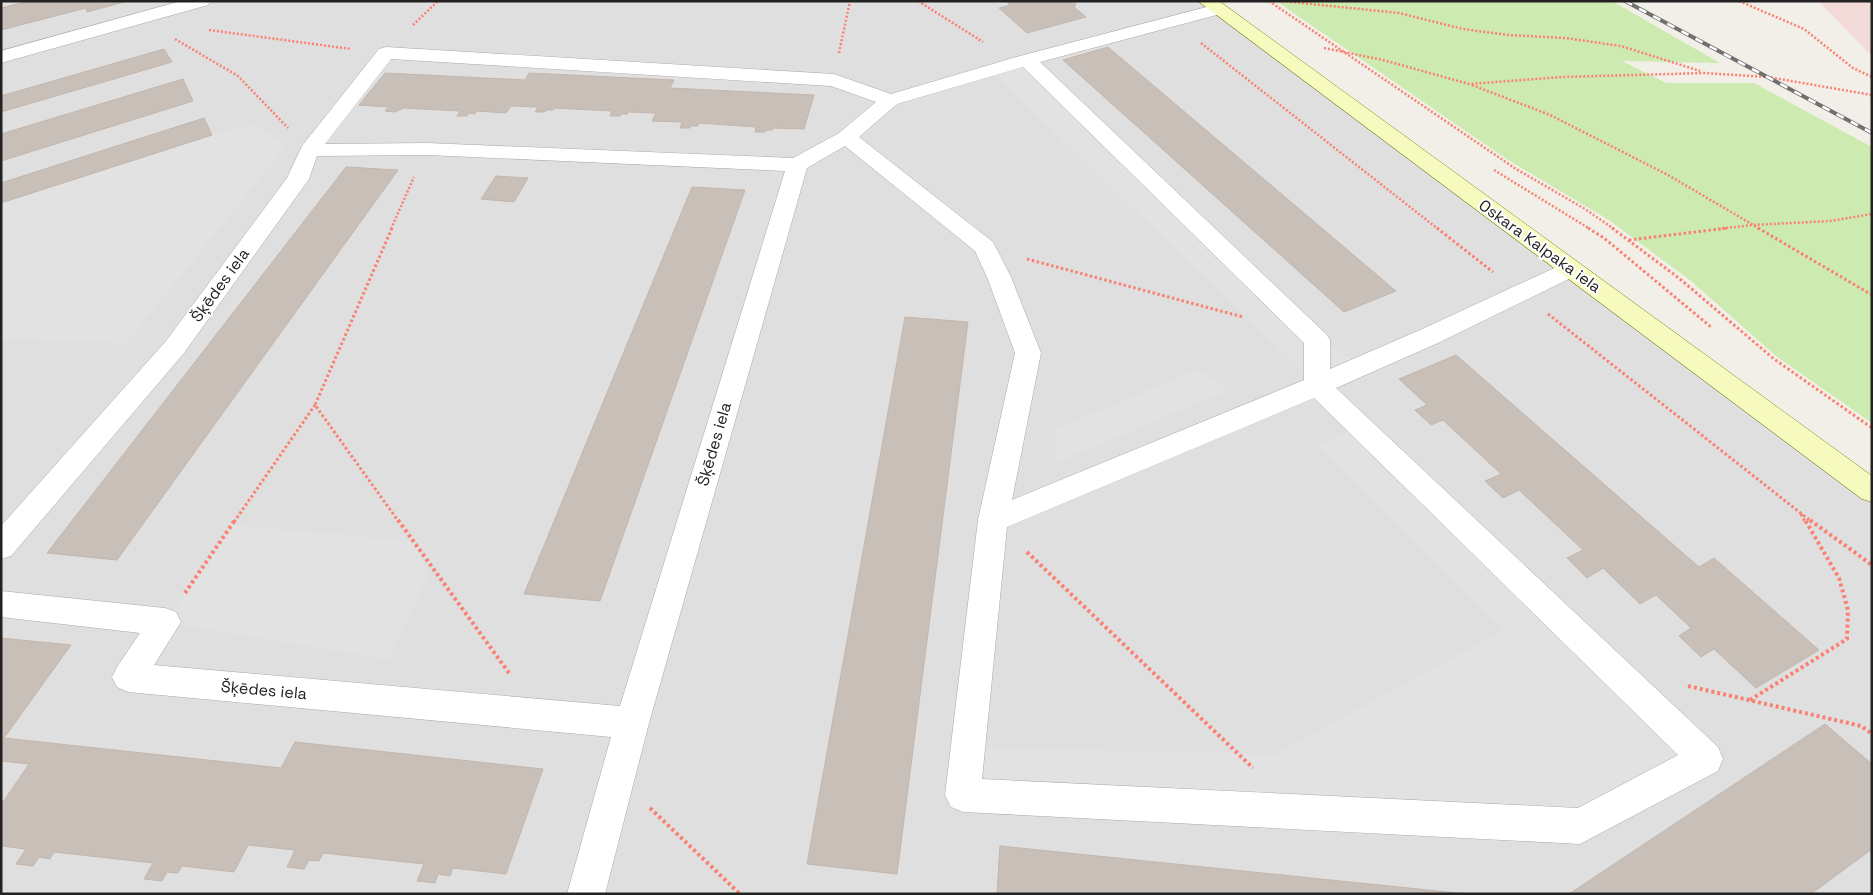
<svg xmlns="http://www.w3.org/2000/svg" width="1873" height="895" viewBox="0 0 1873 895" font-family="'Space Grotesk',sans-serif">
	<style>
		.residential { fill: #e0dfdf }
		.commercial { fill: #f2dad9 }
		.grass { fill: #cdebb0 }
		.parking { fill: #e2e2e2 }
		.building { fill: #c7bfb8; stroke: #c4b6ab }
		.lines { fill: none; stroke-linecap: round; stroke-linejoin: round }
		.minor-casing { stroke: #a9a9a9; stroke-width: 1 }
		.secondary-casing { stroke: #707d05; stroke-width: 1 }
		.path-far2 { stroke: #fa8072; stroke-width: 2.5; stroke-dasharray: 2 2; stroke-linecap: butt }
		.path-far1 { stroke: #fa8072; stroke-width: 3; stroke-dasharray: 2.5 2.5; stroke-linecap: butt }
		.path { stroke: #fa8072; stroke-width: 4; stroke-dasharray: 3 3; stroke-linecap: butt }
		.minor { fill: #fff; fill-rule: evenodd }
		.secondary { fill: #f7fabf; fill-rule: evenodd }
		.rail-casing { stroke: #707070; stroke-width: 4 }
		.rail { stroke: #fff; stroke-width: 2.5; stroke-dasharray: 8; stroke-linecap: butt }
		.labels { text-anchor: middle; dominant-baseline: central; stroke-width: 4; stroke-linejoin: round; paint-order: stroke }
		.street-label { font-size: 16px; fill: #222; stroke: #fff }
	</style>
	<rect width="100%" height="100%" fill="#f2efe9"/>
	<polygon class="residential" points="1,1 1207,1 1872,491 1872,894 1,894"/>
	<polygon class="commercial" points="1818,1 1872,1 1872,56"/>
	<polygon class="grass" points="1276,1 1612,1 1720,63 1622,61 1666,83 1754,83 1872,147 1872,423 1776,356 1691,281 1609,220 1508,160"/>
	<g class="parking">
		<polygon points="1027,60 1317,340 1363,365 1317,385 991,71"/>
		<polygon points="254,124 286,146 126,343 1,339 1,203 212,135"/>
		<polygon points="1199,369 1229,390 1056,463 1056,429"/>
		<polygon points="1360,426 1706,759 1580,826 963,795 968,748 1276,754 1504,630 1319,446"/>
		<polygon points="231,525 414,541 429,575 388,659 165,622"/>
	</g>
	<g class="building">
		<polygon points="29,1 124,1 124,2 87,12 86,8 1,30 1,8"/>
		<polygon points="1006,1 1072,1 1076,4 1074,7 1086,17 1027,33 999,8 1010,5"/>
		<polygon points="1108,47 1396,291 1344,312 1063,60"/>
		<polygon points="164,49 172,62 1,112 1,96"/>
		<polygon points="385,73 525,80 529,73 674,80 670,88 814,95 804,129 773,128 772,130 766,130 765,132 755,132 756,127 699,123 698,126 691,126 690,128 680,128 682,122 652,121 656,113 628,112 627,114 621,114 620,116 610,116 612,111 554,108 553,110 546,110 545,112 535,112 538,107 511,106 506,113 476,111 475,114 469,113 467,116 457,116 460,111 404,108 395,112 385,111 389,107 359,105"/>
		<polygon points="183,79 193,101 1,161 1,134"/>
		<polygon points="204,118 212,135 1,203 1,183"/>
		<polygon points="346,167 398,170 117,560 47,553"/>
		<polygon points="496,176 528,178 514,202 481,199"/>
		<polygon points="692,187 745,190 600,601 524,594"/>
		<polygon points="905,317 968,322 897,874 807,864"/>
		<polygon points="1456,355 1699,567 1714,558 1819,650 1756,688 1714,649 1701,657 1679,636 1691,628 1656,595 1640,604 1603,568 1587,578 1567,558 1583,550 1519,490 1503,498 1485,481 1501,474 1443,420 1431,425 1415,410 1427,405 1399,379"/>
		<polygon points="1,638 71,645 4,738 281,768 295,742 543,769 506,874 453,868 450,876 438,874 435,883 417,881 424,864 323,853 319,861 309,860 304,869 287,867 295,850 248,845 234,872 182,866 178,873 167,872 162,881 144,879 153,863 54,852 50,859 39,857 33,866 16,864 26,849 1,846 1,805 29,764 1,761"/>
		<polygon points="1825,724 1872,764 1872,849 1811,894 1569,894"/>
		<polygon points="1000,846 1467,894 997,894"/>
	</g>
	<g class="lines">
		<defs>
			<g id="minor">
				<polygon points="181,1 211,1 208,5 1,63 1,51"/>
				<path d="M1218,4l6,1 3,4 -3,4 -184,49 286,272 4,6v29l90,-39 143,-66 8,-3 8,3 4,5 -4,5 -141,69 -102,45 382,359 5,12 -5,12 -138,73 -617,-32 -12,-5 -6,-12 33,-275 37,-167 -28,-76 -12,-26 -130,-105 -38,22 -158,555 -44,171h-38l44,-157 -483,-45 -11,-5 -5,-10 5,-10 23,-34 -139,-16v-26l164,17 11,4 5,10 -27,43 466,41 165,-535 -358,-16 -110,1 -8,23 -125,174 -173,203 -10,3v-33l165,-185 121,-163 15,-32 77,-97 7,-2 448,27 57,20 129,-38zM391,59l440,27 45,16 -37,31 -46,25 -366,-15 -102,1zM1023,67l281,276v37l-292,120 29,-147 -30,-76 -18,-35 -134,-105 38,-33zM1314,398l364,357 -100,53 -596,-29 25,-252z"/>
			</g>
			<polygon id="secondary" points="1198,1 1219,1 1872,476 1872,502 1862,499"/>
		</defs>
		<use href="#minor" class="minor-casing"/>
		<use href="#secondary" class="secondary-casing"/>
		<g class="path-far2">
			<polyline points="918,1 983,42"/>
			<polyline points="1269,1 1516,169 1585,209 1614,229"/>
			<polyline points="1282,1 1399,13 1463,29 1508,35 1565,38 1621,46 1700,71"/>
			<polyline points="1739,1 1804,29 1853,68 1872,77"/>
			<polyline points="413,25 438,1"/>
			<polyline points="209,30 351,49"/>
			<polyline points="175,39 238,76 288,128"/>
			<polyline points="1201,43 1438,229"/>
			<polyline points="1324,48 1383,60 1469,84 1562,77 1705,73 1768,77 1872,95"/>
			<polyline points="839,53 850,1"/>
			<polyline points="1472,85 1550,115 1668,175 1760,229"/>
			<polyline points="1494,170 1590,229"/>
			<polyline points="391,229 414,177"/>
			<polyline points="1718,229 1752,225 1830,221 1872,214"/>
		</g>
		<g class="path-far1">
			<polyline points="392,228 315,405 399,522"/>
			<polyline points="1437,228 1493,272"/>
			<polyline points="1588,228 1604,238 1711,327"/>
			<polyline points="1612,228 1680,279 1774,359 1872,428"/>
			<polyline points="1758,228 1872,295"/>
			<polyline points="1629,240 1728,228"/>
			<polyline points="1027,259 1243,317"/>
			<polyline points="1548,314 1812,522"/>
			<polyline points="1801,514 1805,522"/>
			<polyline points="234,522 315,405"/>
		</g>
		<g class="path">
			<polyline points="398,520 509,673"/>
			<polyline points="1810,520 1872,565"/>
			<polyline points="1027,552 1253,768"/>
			<polyline points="185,593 235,520"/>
			<polyline points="1688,686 1861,726 1872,734"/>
			<polyline points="1750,700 1847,639 1848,610 1839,578 1805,520"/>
			<polyline points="650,808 740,894"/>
		</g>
		<use href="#minor" class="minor"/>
		<use href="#secondary" class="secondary"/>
		<defs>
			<polyline id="rail" points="1625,1 1872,133"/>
		</defs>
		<use href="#rail" class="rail-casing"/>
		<use href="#rail" class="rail"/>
	</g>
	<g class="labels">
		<g class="street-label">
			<text transform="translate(1540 246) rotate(36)">Oskara Kalpaka iela</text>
			<text transform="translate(220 285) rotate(-54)">Šķēdes iela</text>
			<text transform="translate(714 444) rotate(-74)">Šķēdes iela</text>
			<text transform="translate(264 690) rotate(5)">Šķēdes iela</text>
		</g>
	</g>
	<rect width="1873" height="895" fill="none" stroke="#222222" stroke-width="5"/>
</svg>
